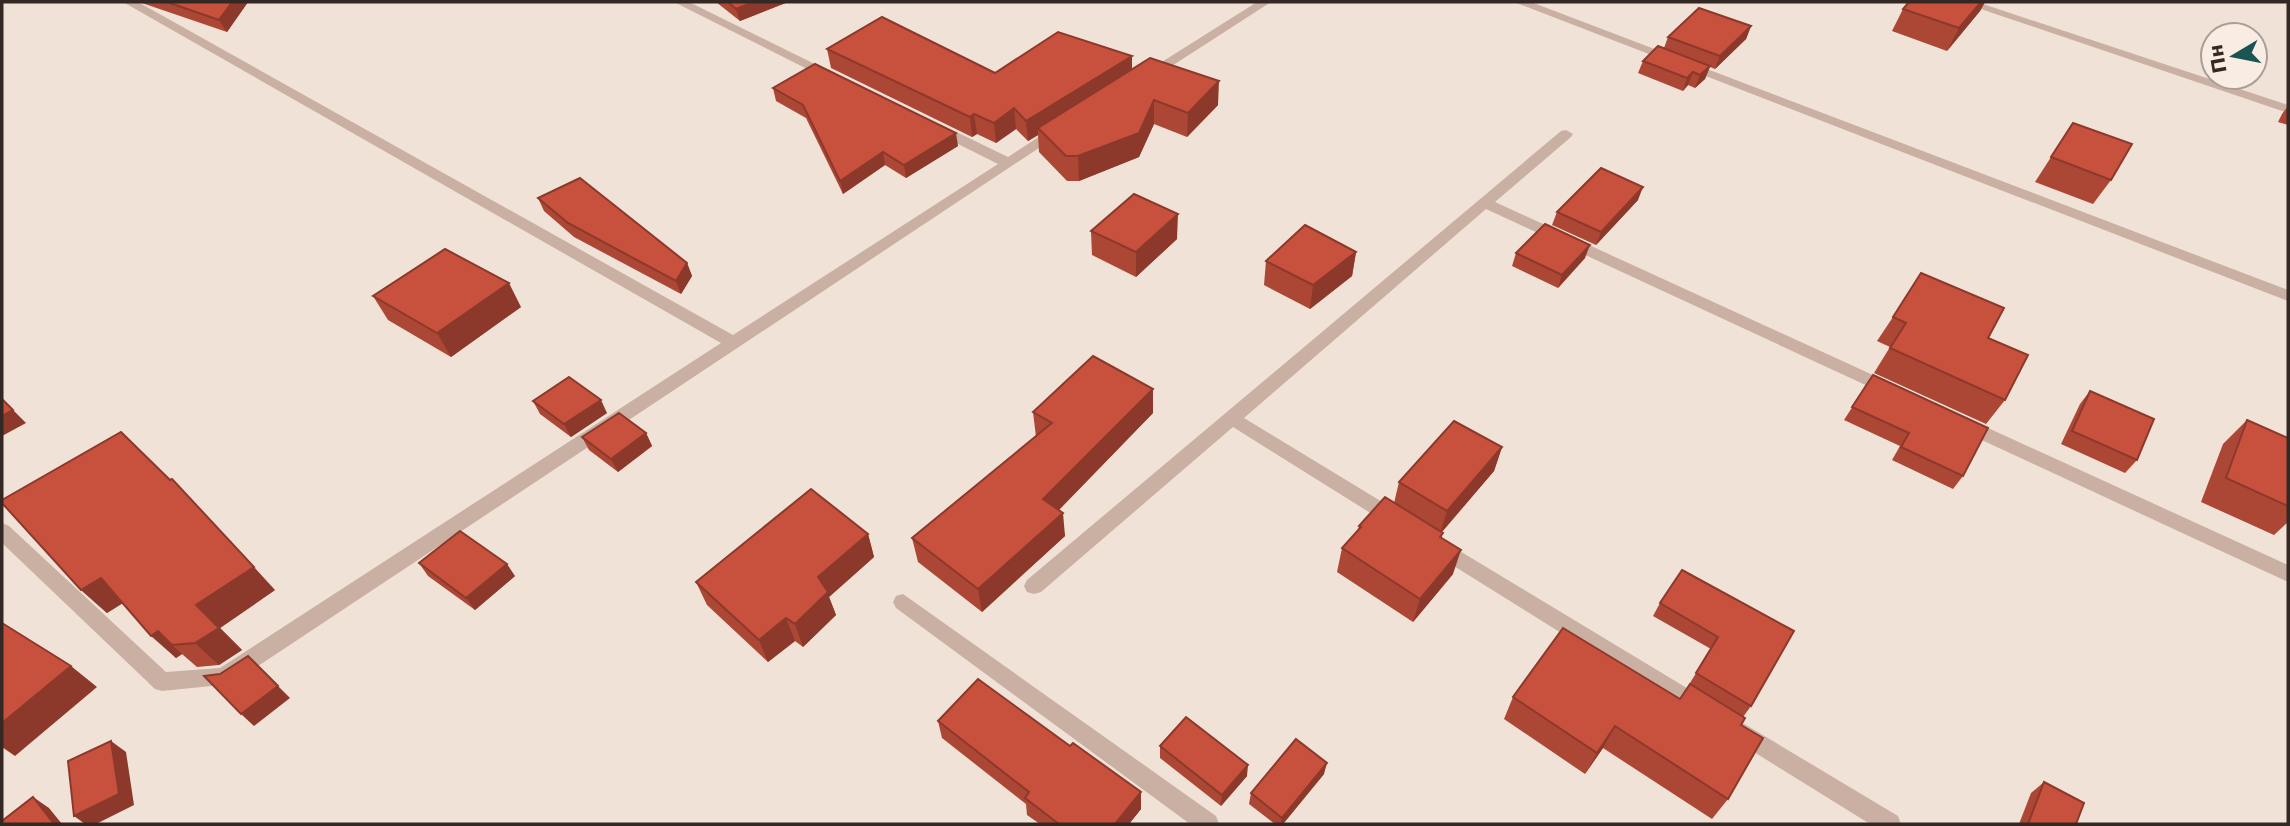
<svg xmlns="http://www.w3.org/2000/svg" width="2290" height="826" viewBox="0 0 2290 826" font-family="'DejaVu Sans',sans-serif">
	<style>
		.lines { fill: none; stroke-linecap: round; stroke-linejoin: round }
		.minor { fill: #c9b0a3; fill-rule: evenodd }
		.wall { fill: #ac4635 }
		.shaded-wall { fill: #8c392b }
		.building { fill: #c8513e; stroke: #8c392b; stroke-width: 2 }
	</style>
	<rect width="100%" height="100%" fill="#f1e2d7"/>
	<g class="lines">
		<g class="minor">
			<polygon points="123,2 138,2 733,335 998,164 930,130 930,124 940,124 1008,157 1054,127 1064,127 1066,130 231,684 162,691 155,689 2,543 2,523 9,526 166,672 220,668 721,343"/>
			<polygon points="674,2 689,2 839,76 832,80 827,79"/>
			<polygon points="1257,2 1271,2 1150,80 1145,81 1138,77"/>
			<polygon points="1514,2 1531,2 2288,290 2288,301"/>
			<polygon points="1960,2 1977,2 2288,105 2288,113"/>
			<polygon points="1566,130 1573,134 1571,137 1495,202 1897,386 1900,390 1897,394 1885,394 1486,209 1244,418 1402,514 1404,519 1402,524 1395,527 1388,524 1233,427 1041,592 1034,594 1027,592 1024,586 1027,580 1561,131"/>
			<polygon points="1964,417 2288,565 2288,582 1958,429 1955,424 1958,419"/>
			<polygon points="1440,539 1710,702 1713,709 1710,716 1702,719 1694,716 1433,553 1430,547 1433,541"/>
			<polygon points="903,594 1216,816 1219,824 1190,824 896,608 893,602 896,596"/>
			<polygon points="1741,722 1898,816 1901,824 1870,824 1733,739 1730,732 1733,725"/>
		</g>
	</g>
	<g class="wall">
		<polygon points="139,2 248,2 227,32"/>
		<polygon points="716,2 788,2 740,21"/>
		<polygon points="1909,2 1988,2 1985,2 1980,11 1947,51 1892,31 1903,9"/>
		<polygon points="1751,26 1746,39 1715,69 1710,67 1705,79 1695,88 1688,85 1683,91 1638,73 1643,61 1664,48 1668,37"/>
		<polygon points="827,49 995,73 1132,56 1132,69 1218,105 1187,137 1154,124 1139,157 1079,181 1067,181 1039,152 1038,135 1028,141 1016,129 996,143 977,134 972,137 831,68"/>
		<polygon points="773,88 958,146 906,178 885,165 843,194 806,118 776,101"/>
		<polygon points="2288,106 2288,125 2278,122 2282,114"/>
		<polygon points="2073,123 2111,180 2093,204 2035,182"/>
		<polygon points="538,198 687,263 692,276 681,294 574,237 544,211"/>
		<polygon points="1638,200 1596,245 1552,225 1557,212"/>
		<polygon points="1091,231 1177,239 1136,277 1092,255"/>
		<polygon points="1356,252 1352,276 1310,309 1264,285 1266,261"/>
		<polygon points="1516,253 1585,258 1558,288 1512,266"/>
		<polygon points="373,296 521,307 451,357 388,320"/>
		<polygon points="1893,317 1988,338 2005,400 1986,424 1874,373 1890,347 1877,341"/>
		<polygon points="1873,375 1963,476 1953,489 1892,460 1900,446 1844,420"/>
		<polygon points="2090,391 2137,460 2125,473 2061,444 2080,404"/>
		<polygon points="533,401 607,413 571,437 540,414"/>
		<polygon points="1033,412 1153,413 1059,510 1065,536 982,612 918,562 912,538 1036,437"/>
		<polygon points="2247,420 2288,438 2288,522 2274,535 2201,502 2223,444"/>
		<polygon points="646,433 652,446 618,472 589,450 582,437"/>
		<polygon points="1502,447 1494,471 1442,532 1442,539 1453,574 1413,622 1337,572 1342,548 1358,530 1359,526 1394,503 1399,482"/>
		<polygon points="868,534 874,557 829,597 836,615 803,647 795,641 768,662 707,605 696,582"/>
		<polygon points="419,563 515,576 475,610 428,576"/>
		<polygon points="81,590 275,590 220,628 242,650 219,665 197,667 182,654 176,658 123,603 107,613"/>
		<polygon points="1660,603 1794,631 1751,706 1743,717 1728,799 1712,819 1603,748 1585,774 1504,719 1513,697 1680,699 1711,649 1653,616"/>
		<polygon points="938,721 1070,746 1141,792 1141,809 1129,824 1040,824 1027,815 1026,804 942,738"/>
		<polygon points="1160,746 1247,776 1221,806 1160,758"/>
		<polygon points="1324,774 1283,824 1275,824 1249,804 1251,793"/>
		<polygon points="2044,782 2076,824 2019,824 2031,793"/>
	</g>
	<g class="shaded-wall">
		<polygon points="232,2 248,2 227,32 219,20"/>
		<polygon points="753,2 788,2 740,21 736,9"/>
		<polygon points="1981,2 1985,2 1980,11 1947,51 1959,28"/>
		<polygon points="1751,26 1746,39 1715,69 1720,56"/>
		<polygon points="1132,56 1132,76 1038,128 1038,135 1028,141 1026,121"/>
		<polygon points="1710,66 1705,79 1695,88 1700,75"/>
		<polygon points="1693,72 1688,85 1683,91 1687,78"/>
		<polygon points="1219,81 1218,105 1187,137 1188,113"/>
		<polygon points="1154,100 1154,124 1139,157 1079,181 1078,156"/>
		<polygon points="1014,108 1016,129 996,143 994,123"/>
		<polygon points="974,114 977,134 972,137 970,117"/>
		<polygon points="956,133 958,146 906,178 904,165"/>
		<polygon points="883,152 885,165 843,194 840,181"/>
		<polygon points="1643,187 1638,200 1596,245 1601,232"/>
		<polygon points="1178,214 1177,239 1136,277 1136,252"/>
		<polygon points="1590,245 1585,258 1558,288 1562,275"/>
		<polygon points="1356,252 1352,276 1310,309 1313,285"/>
		<polygon points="687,263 692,276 681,294 676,281"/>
		<polygon points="509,283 521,307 451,357 437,333"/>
		<polygon points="1153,389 1153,413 1046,523 1043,499"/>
		<polygon points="601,400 607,413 571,437 564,424"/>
		<polygon points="13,410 26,423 2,436 2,416"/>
		<polygon points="646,433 652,446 618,472 611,459"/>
		<polygon points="1502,447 1494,471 1440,534 1447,511"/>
		<polygon points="1063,513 1065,536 982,612 978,589"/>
		<polygon points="868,534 874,557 829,597 836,615 803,647 795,624 818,577"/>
		<polygon points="1461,550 1453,574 1413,622 1420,599"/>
		<polygon points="507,564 515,576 475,610 466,598"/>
		<polygon points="254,567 275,590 220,628 242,650 219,665 195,643 196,605"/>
		<polygon points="101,578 126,601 107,613 81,590"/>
		<polygon points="786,618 795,641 768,662 759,640"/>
		<polygon points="158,631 172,645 182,654 176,658 151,636"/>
		<polygon points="248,656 290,698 254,726 241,714"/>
		<polygon points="71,666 97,687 15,756 2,747 2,723"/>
		<polygon points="1615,726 1603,748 1585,774 1597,753"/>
		<polygon points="111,741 126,752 134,805 96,824 85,824 74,816"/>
		<polygon points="1327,763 1324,774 1283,824 1281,824 1282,818"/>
		<polygon points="1248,765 1247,776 1221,806 1222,795"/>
		<polygon points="1141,792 1141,809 1129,824 1115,824"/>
		<polygon points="33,797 49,808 62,824 54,824"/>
	</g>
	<g class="building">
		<polygon points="167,2 232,2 219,20"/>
		<polygon points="728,2 753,2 736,9"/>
		<polygon points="1909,2 1981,2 1959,28 1903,9"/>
		<polygon points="1699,8 1751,26 1720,56 1668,37"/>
		<polygon points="882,17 995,73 1058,32 1132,56 1026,121 1014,108 994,123 974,114 970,117 827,49"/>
		<polygon points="1658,46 1710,66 1700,75 1693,72 1687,78 1643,61"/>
		<polygon points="1150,58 1219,81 1188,113 1154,100 1139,133 1078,156 1066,156 1038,128"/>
		<polygon points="815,64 956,133 904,165 883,152 840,181 803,105 773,88"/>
		<polygon points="2073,123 2132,144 2111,180 2051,157"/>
		<polygon points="1601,168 1643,187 1601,232 1557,212"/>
		<polygon points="580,178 687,263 676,281 568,223 538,198"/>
		<polygon points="1134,194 1178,214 1136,252 1091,231"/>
		<polygon points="1545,224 1590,245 1562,275 1516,253"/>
		<polygon points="1305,225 1356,252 1313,285 1266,261"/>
		<polygon points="445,249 509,283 437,333 373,296"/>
		<polygon points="1921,273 2004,308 1988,338 2028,355 2005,400 1890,348 1906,323 1893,317"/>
		<polygon points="1093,356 1153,389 1043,499 1063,513 978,589 912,538 1052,423 1033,412"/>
		<polygon points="1873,375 1988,428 1963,476 1901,447 1909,433 1852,407"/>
		<polygon points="569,377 601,400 564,424 533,401"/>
		<polygon points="2090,391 2154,419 2137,460 2072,431"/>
		<polygon points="2,399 13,410 2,416"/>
		<polygon points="619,413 646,433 611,459 582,437"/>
		<polygon points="2247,420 2288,438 2288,506 2226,478"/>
		<polygon points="1454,421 1502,447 1447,511 1399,482"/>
		<polygon points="121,432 170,480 172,479 254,567 196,605 219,628 195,643 172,645 158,631 151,636 101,578 81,590 2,503 2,500"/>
		<polygon points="811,489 868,534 818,577 828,592 795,624 786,618 759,640 696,582"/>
		<polygon points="1385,497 1443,533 1440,537 1461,550 1420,599 1342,548 1361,527 1359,526"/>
		<polygon points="460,531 507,564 466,598 419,563"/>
		<polygon points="1682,570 1794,631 1751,706 1696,673 1718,637 1660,603"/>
		<polygon points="2,623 71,666 2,723"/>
		<polygon points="1563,628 1680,699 1690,684 1745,718 1741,725 1763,738 1728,799 1615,726 1597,753 1513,697"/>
		<polygon points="248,656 278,686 241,714 204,676 220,674"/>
		<polygon points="978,679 1070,746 1073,743 1141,792 1115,824 1059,824 1025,798 1029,792 938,721"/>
		<polygon points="1186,717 1248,765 1222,795 1160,746"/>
		<polygon points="1296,739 1327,763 1282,818 1251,793"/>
		<polygon points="111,741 119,794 74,816 68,761"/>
		<polygon points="2044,782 2084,803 2076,824 2028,824"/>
		<polygon points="33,797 54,824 2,824 2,821"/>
	</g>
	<rect width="2290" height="826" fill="none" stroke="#342825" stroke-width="7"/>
	<g transform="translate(2234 56) rotate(260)"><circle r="33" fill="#f9ece3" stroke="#aa9e97" stroke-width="2"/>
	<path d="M0-5L12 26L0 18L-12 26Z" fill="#1b5553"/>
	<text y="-10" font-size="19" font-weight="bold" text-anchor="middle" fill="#342825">Пн</text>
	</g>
</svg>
